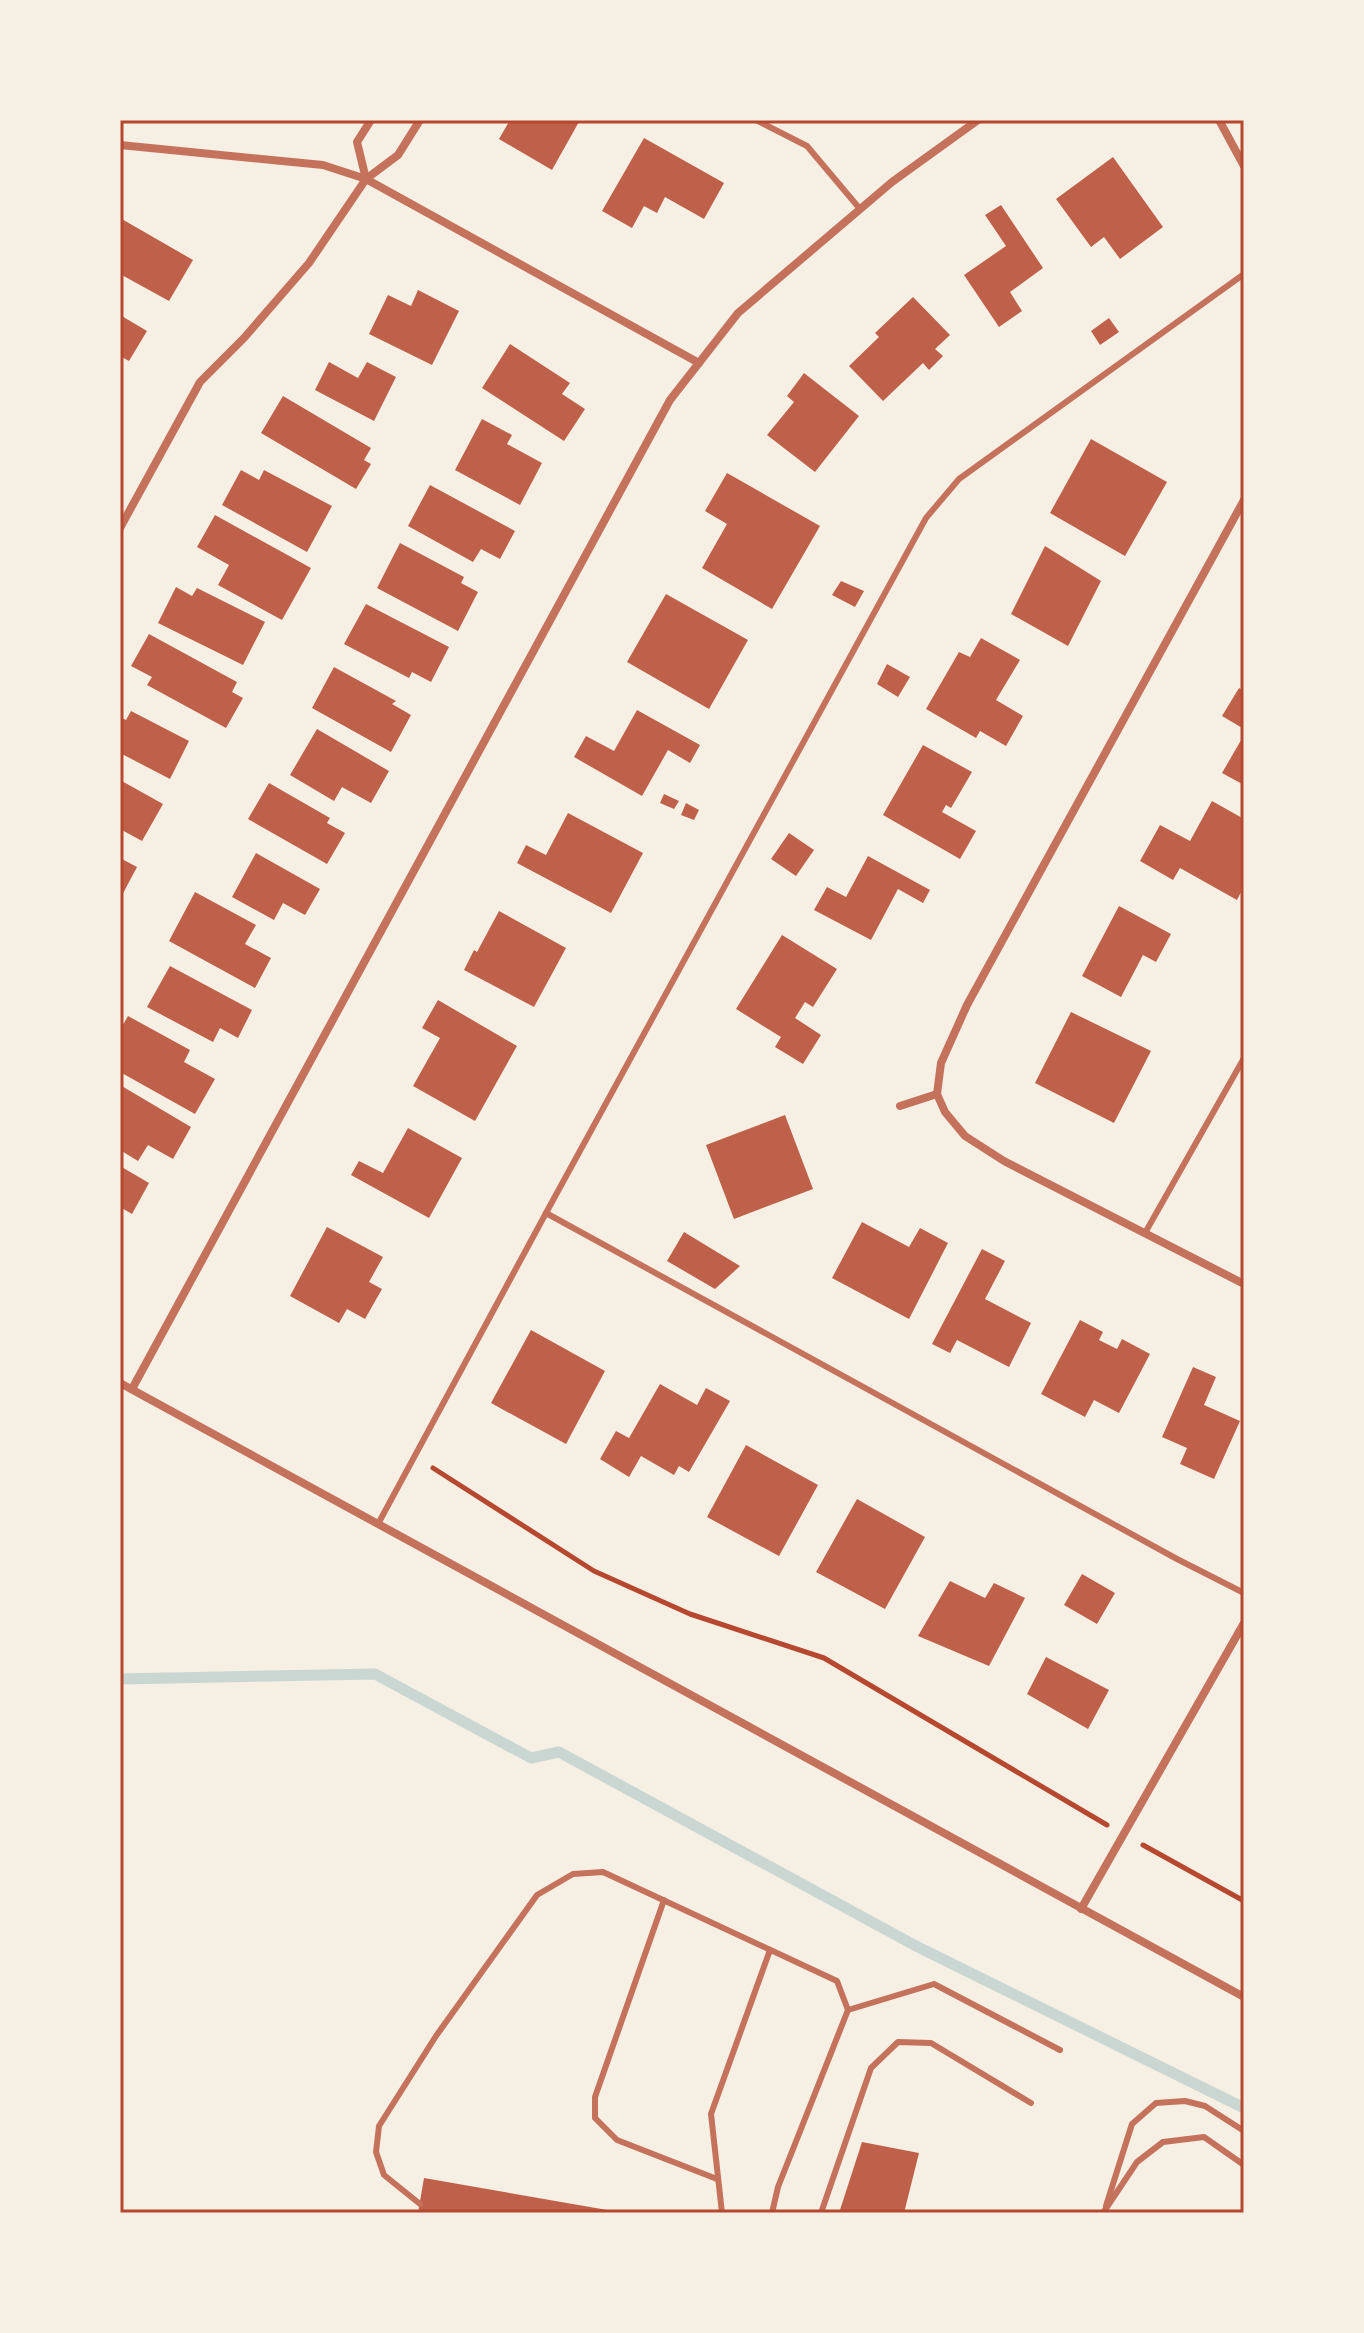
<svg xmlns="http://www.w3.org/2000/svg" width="1364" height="2333" viewBox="0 0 1364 2333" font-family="'Work Sans',sans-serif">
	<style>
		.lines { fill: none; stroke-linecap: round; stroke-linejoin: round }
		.stream { stroke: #c9d6d2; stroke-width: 11 }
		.building { fill: #bf614a }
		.path { stroke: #b5482f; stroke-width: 5 }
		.service { stroke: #c5725c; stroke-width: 6 }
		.minor { stroke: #c5725c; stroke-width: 8 }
		.neatline { fill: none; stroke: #b5482f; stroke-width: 3 }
	</style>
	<rect width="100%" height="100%" fill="#f6efe4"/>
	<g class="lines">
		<polyline class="stream" points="120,1679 375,1674 531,1758 559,1752 916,1946 1244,2108"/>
	</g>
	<g class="building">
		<polygon points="510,120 580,120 552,170 499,139"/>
		<polygon points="644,138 724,183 704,219 665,197 657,213 644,206 632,228 602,211"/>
		<polygon points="1113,157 1163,227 1120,259 1104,237 1091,247 1056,199"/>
		<polygon points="1001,205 1043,268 1010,292 1022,311 999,327 964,275 1006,246 985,215"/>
		<polygon points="120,218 193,260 169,301 120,274"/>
		<polygon points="418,290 459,311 432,365 369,334 388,295 411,306"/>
		<polygon points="913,297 950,335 935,349 943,356 929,370 923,363 883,401 849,366 879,337 875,333"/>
		<polygon points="120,315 147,331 129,361 120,356"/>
		<polygon points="1109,318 1119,332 1100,345 1091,331"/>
		<polygon points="510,344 570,383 562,394 585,409 564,441 482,388"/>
		<polygon points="329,362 358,378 367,362 396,377 374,421 315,390"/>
		<polygon points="804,373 859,416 815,472 767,435 794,402 787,396"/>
		<polygon points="283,396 371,448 364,460 371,464 356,489 261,433"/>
		<polygon points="482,419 512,435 507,444 542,463 520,505 455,470"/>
		<polygon points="1091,439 1167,482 1125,556 1050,513"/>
		<polygon points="241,470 259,480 264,470 332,506 307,552 222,505"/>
		<polygon points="727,473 820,526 772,609 702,568 727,524 705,511"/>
		<polygon points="430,485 515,531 500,559 481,549 473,562 408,526"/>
		<polygon points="215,515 311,568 282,620 218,585 229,565 197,547"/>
		<polygon points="400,543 464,577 461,583 478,592 458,631 377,588"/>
		<polygon points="1045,546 1101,581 1068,646 1011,614"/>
		<polygon points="841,581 864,591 855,607 832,595"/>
		<polygon points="176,587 192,596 197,588 265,622 243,665 158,623"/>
		<polygon points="666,594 748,640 709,709 627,662"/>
		<polygon points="366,604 449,647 431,682 412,672 409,678 344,644"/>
		<polygon points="149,634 237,682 232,692 243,698 226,728 147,685 152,677 131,666"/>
		<polygon points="981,638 1020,660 996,700 1023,716 1006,746 980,731 976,738 926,709 959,652 970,657"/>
		<polygon points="887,664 910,677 898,697 877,684"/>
		<polygon points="334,667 396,701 392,704 411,715 391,752 312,708"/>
		<polygon points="1239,688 1244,691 1244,729 1222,716"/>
		<polygon points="637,710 700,745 690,763 668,750 642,796 574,757 586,736 614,751"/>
		<polygon points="131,711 189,741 170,779 120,753 120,717 126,720"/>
		<polygon points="317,729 389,771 371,803 342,787 334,801 290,775"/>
		<polygon points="1244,735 1244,785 1222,773"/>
		<polygon points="923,745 972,772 951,808 946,805 942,812 976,831 960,859 883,815"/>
		<polygon points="120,780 163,804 142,841 120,829"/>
		<polygon points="269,783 330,818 327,823 345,833 327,864 248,819"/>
		<polygon points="664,794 679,801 674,809 660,803"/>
		<polygon points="1212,801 1244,819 1244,886 1237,900 1180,868 1173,880 1140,861 1160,825 1190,841"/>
		<polygon points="686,803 699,810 694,820 681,815"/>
		<polygon points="568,813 643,853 611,913 517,863 526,845 546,855"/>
		<polygon points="789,833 814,850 796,876 771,859"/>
		<polygon points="256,853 320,889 305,915 283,903 274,920 232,897"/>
		<polygon points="868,856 930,890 923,903 898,889 871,940 814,910 827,887 846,897"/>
		<polygon points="120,858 137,867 120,899"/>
		<polygon points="195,892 256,925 245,944 271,958 255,988 169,941"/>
		<polygon points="1119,906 1171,934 1156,962 1143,955 1121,997 1082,976"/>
		<polygon points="499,911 566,948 534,1007 464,970 474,950 477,952"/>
		<polygon points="782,935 837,969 813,1007 805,1002 795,1018 821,1035 803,1064 775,1047 781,1037 736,1009"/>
		<polygon points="170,966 252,1010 238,1038 220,1028 213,1042 147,1007"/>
		<polygon points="438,1000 517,1046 475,1121 413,1086 440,1038 422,1028"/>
		<polygon points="1071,1012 1151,1051 1114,1123 1035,1083"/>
		<polygon points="128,1016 190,1050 184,1062 215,1079 195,1114 120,1072 120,1030"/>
		<polygon points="120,1085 191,1127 173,1159 148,1145 138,1161 120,1150"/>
		<polygon points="785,1115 813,1189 734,1219 706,1145"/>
		<polygon points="408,1128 462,1158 429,1218 351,1175 359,1161 383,1173"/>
		<polygon points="120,1166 149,1183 132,1214 120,1207"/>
		<polygon points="862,1222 909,1247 920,1228 948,1243 909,1319 832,1278"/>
		<polygon points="327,1227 383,1257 369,1282 382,1289 365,1319 347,1309 339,1323 290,1296"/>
		<polygon points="684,1232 740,1266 715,1289 667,1261"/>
		<polygon points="982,1249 1005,1261 985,1299 1031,1323 1009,1367 957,1340 950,1353 932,1344"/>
		<polygon points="1080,1320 1103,1332 1099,1340 1117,1349 1122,1339 1150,1354 1119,1413 1094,1400 1085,1417 1041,1394"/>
		<polygon points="531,1330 605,1371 566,1444 491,1403"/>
		<polygon points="1193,1367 1216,1377 1204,1405 1240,1421 1214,1479 1180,1464 1187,1448 1162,1437"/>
		<polygon points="660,1384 697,1405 706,1388 730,1401 689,1472 679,1466 674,1475 641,1456 629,1477 600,1459 616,1431 629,1438"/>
		<polygon points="746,1445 818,1485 779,1556 707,1517"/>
		<polygon points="857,1499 925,1537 885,1609 816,1572"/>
		<polygon points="1082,1574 1115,1593 1097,1624 1064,1605"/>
		<polygon points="950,1581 985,1598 994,1583 1025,1598 989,1666 918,1636"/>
		<polygon points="1046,1657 1109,1690 1088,1729 1027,1694"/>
		<polygon points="862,2142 919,2153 904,2213 839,2213"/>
		<polygon points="424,2178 613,2211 613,2213 418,2213"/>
	</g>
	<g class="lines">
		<g class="path">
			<polyline points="433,1468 594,1571 690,1614 824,1658 1107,1825"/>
			<polyline points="1143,1845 1244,1901"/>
		</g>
		<g class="service">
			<polyline points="756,120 807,146 860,209"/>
			<polyline points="546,1213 926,518 959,479 1244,274"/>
			<polyline points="1145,1233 1244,1058"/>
			<polyline points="378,1524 546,1213 1177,1559 1244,1593"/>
			<polyline points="664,1900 595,2097 595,2118 617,2140 717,2179"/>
			<polyline points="848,2010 934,1984 1060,2050"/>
			<polyline points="420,2204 384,2175 376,2152 379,2126 436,2036 537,1895 573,1874 603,1872 837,1981 848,2010 778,2187 772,2213"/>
			<polyline points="1106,2206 1132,2124 1156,2103 1185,2101 1205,2106 1244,2131"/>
			<polyline points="722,2213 711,2114 770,1950"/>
			<polyline points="821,2213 871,2068 898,2042 931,2043 1031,2103"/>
			<polyline points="1103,2213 1137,2162 1163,2142 1204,2137 1244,2165"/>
		</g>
		<g class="minor">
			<polyline points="371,120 357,142 366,179 398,155 420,120"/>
			<polyline points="1219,120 1244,166"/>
			<polyline points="120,145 323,165 366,179 699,363"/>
			<polyline points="120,528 200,382 244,338 309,263 366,179"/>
			<polyline points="937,1094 941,1063 967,1005 1244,500"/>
			<polyline points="937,1094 945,1112 965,1136 1004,1161 1244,1284"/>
			<polyline points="900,1106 937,1094"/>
			<polyline points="120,1383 1244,1997"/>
			<polyline points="132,1389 670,400 738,313 892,182 978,120"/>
			<polyline points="1081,1909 1244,1623"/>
		</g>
	</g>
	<rect width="1364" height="2333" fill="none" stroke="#f6efe4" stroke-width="244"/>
	<rect x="122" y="122" width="1120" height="2089" class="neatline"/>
</svg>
